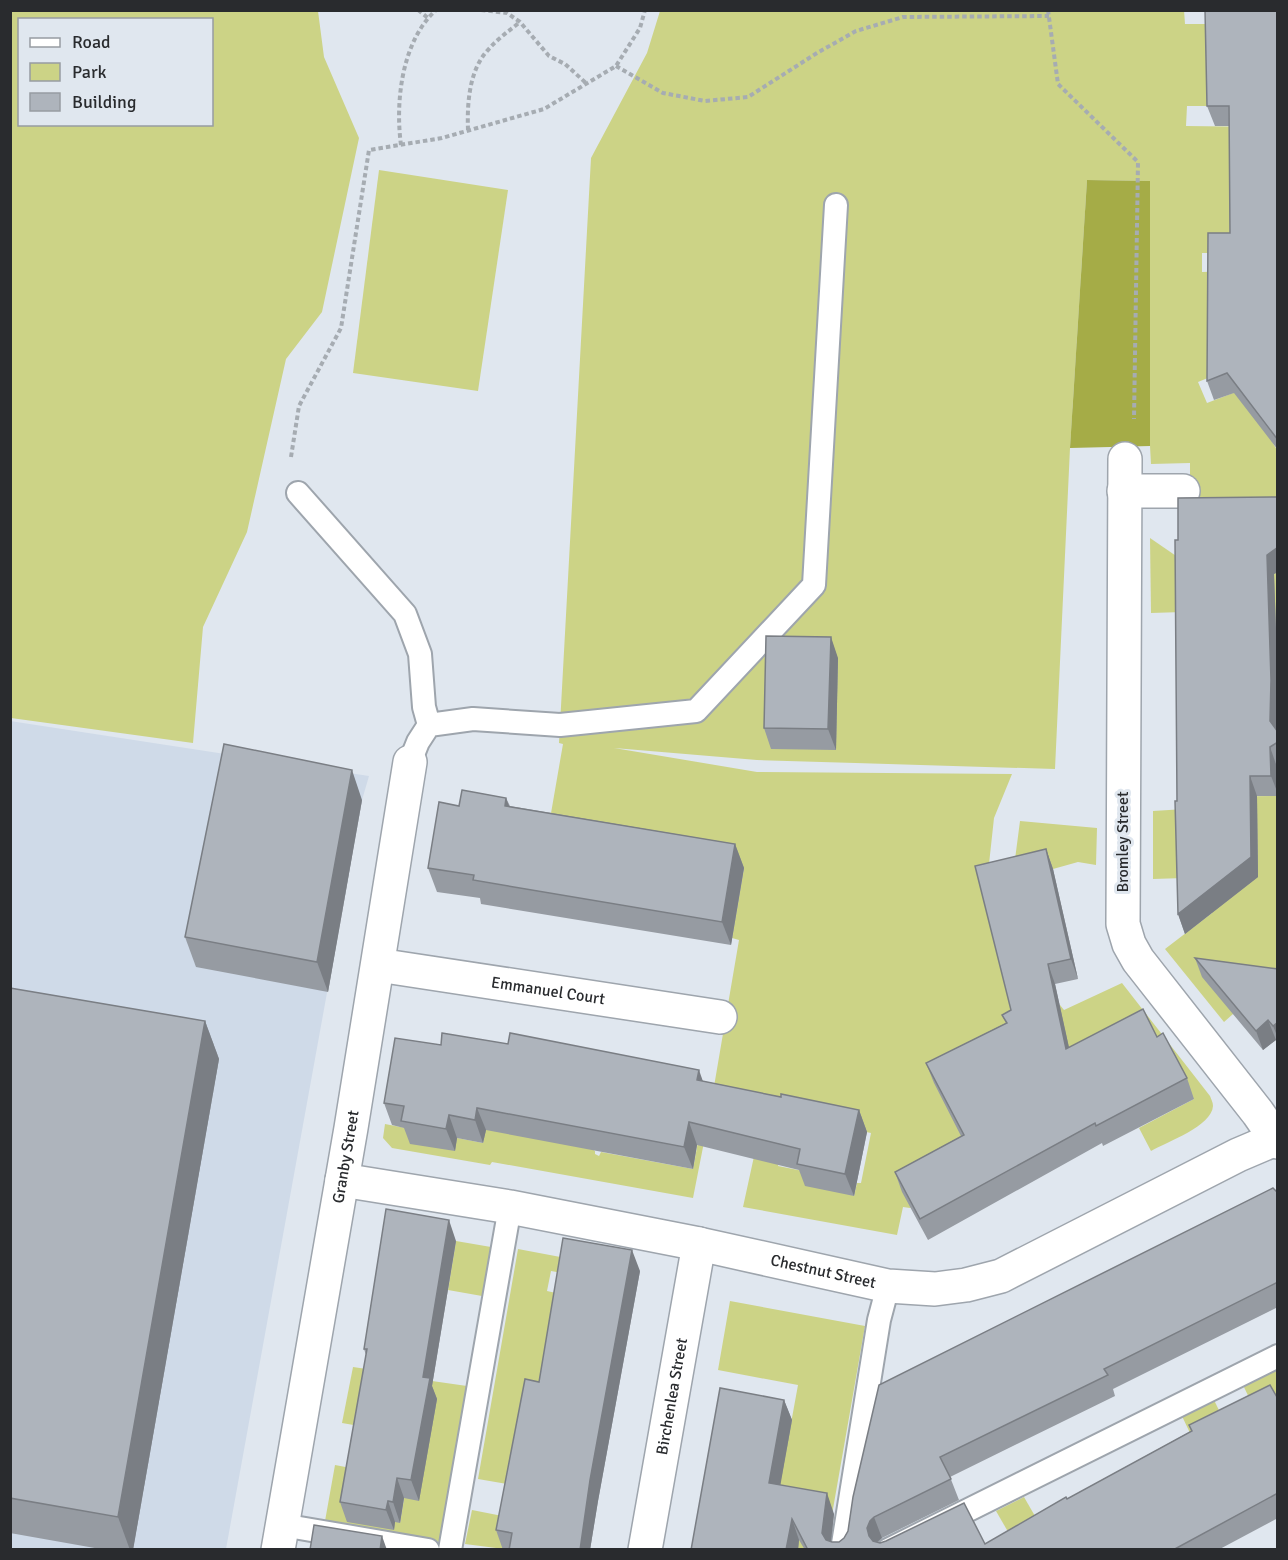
<svg xmlns="http://www.w3.org/2000/svg" width="1288" height="1560" viewBox="0 0 1288 1560" font-family="Signika,sans-serif">
	<style>
		.built { fill: #cfdae8 }
		.green { fill: #ccd386; fill-rule: evenodd }
		.forest { fill: #a5ac47 }
		.lines { fill: none; stroke-linecap: round; stroke-linejoin: round }
		.lane-casing { stroke: #9ea5ad; stroke-width: 26 }
		.street-casing { stroke: #9ea5ad; stroke-width: 36 }
		.path { stroke: #a6acb2; stroke-width: 4; stroke-dasharray: 4.5 3; stroke-linecap: butt }
		.lane { stroke: #fff; stroke-width: 22 }
		.street { stroke: #fff; stroke-width: 33 }
		.wall { fill: #969ba2 }
		.shaded-wall { fill: #7a7e84 }
		.building { fill: #aeb4bc; stroke: #7a7e84; stroke-width: 1.5 }
		.labels { text-anchor: middle; dominant-baseline: central; stroke-width: 6; stroke-linejoin: round; paint-order: stroke }
		.street-label { font-size: 16px; fill: #292b2e; stroke: #e0e7ef }
	</style>
	<rect width="100%" height="100%" fill="#e0e7ef"/>
	<polygon class="built" points="10,721 369,776 362,800 226,1549 11,1549"/>
	<g class="green">
		<path d="M1184,10l1,14h46l-5,82h-39l-1,20 82,1 -27,126h-39v19l38,-1 -3,95 -39,16 9,21 34,-13 36,60v238l-87,-170v-55l-39,1 -1,-18v-265l-63,-1 -17,268 -15,321 -298,-9 -143,-12 143,24 255,2 -18,44 -5,46 25,3 6,-46 77,7 -1,37 -18,-3 -25,7 -22,143 29,-7 4,5 58,-27 88,113c1,3 3,6 3,10 -1,20 -46,36 -62,45l-12,-23 55,-29 -144,16 -140,93 -7,-1 -6,28 -154,-28 20,-92 -58,22 -12,61 -201,-36 -2,3 -98,-17 -9,-10 2,-14 98,19 10,-59 102,67v3l4,2 2,-4 92,17 11,-60 6,1 29,-170 -7,-2 12,-70 -198,-26 17,-98 -4,-1 32,-585 56,-105 13,-42zM790,1116l81,17 -10,50h-4l-3,13 -46,-24 -30,-6z"/>
		<path d="M10,11h308l6,46 35,81 -37,174 -36,47 -39,173 -44,95 -10,116 -182,-25zM20,20h192v104h-192z"/>
		<polygon points="379,170 508,190 478,391 353,373"/>
		<polygon points="1150,538 1182,560 1183,612 1151,613"/>
		<polygon points="1277,796 1277,975 1224,1022 1165,949 1212,913 1184,878 1153,879 1153,811 1185,809 1185,797"/>
		<polygon points="456,1241 491,1247 482,1296 448,1290"/>
		<polygon points="518,1249 571,1259 568,1274 551,1271 547,1291 565,1295 518,1486 478,1479"/>
		<polygon points="730,1301 865,1326 826,1549 768,1549 798,1385 718,1370"/>
		<polygon points="353,1367 380,1371 365,1427 342,1423"/>
		<polygon points="1277,1369 1277,1405 1253,1406 1243,1385"/>
		<polygon points="432,1381 467,1386 440,1542 325,1521 335,1465 356,1469 400,1523 421,1396"/>
		<polygon points="1214,1400 1244,1462 1196,1446 1182,1416"/>
		<polygon points="1024,1497 1054,1549 1018,1549 996,1511"/>
		<polygon points="472,1510 528,1521 504,1549 465,1544"/>
	</g>
	<polygon class="forest" points="1087,180 1150,181 1150,446 1070,448"/>
	<g class="lines">
		<defs>
			<g id="lane">
				<polyline points="298,493 405,614 420,654 424,707 429,725"/>
				<polyline points="410,762 418,742 429,725 473,719 560,725 696,711 814,585 836,205"/>
				<polyline points="282,1525 428,1550"/>
				<polyline points="450,1550 510,1207"/>
				<polyline points="842,1550 879,1320 888,1286"/>
				<polyline points="888,1550 1278,1356"/>
			</g>
			<g id="street">
				<polyline points="1125,459 1123,924 1129,944 1138,960 1258,1113 1278,1142"/>
				<polyline points="1124,491 1183,491"/>
				<path id="s1" d="M378,965l342,52"/>
				<path id="s2" d="M342,1180l168,27 189,37 189,42 47,3 31,-4 35,-9 237,-121 40,-17"/>
				<path id="s3" d="M278,1550l73,-422 59,-366"/>
				<path id="s4" d="M645,1550l54,-306"/>
			</g>
		</defs>
		<use href="#lane" class="lane-casing"/>
		<use href="#street" class="street-casing"/>
		<g class="path">
			<polyline points="418,10 428,18"/>
			<polyline points="481,10 507,13 520,22 549,56 565,64 586,83"/>
			<polyline points="1048,10 1058,84 1138,162 1134,419"/>
			<polyline points="616,66 663,93 705,101 748,97 817,53 856,31 903,17 1049,16"/>
			<path d="M468,130c-1,-26 1,-60 20,-80 9,-11 21,-19 32,-28"/>
			<path d="M401,145c-6,-44 1,-104 35,-135"/>
			<polyline points="291,457 299,406 341,328 369,150 442,138 544,109 616,66 640,28 645,10"/>
		</g>
		<use href="#lane" class="lane"/>
		<use href="#street" class="street"/>
	</g>
	<g class="wall">
		<polygon points="1278,10 1278,450 1234,393 1214,400 1207,381 1230,233 1229,126 1215,126 1207,106"/>
		<polygon points="1278,497 1278,572 1274,574 1278,683 1278,796 1257,796 1258,877 1185,934 1178,914 1178,540"/>
		<polygon points="838,658 836,750 771,749 764,728"/>
		<polygon points="506,798 510,806 735,844 744,868 731,945 481,904 480,898 437,892 428,868 459,806"/>
		<polygon points="362,800 328,992 196,967 185,937"/>
		<polygon points="1046,849 1053,869 1078,979 1055,984 1069,1048 1157,1037 1187,1078 1194,1099 1103,1146 1102,1143 928,1240 902,1192 895,1172 961,1136 934,1083 926,1063 1006,1023 1002,1015 1011,1010"/>
		<polygon points="1195,958 1278,969 1278,1042 1276,1040 1263,1050 1202,977"/>
		<polygon points="10,988 205,1021 219,1059 133,1550 106,1550 10,1533"/>
		<polygon points="441,1045 703,1081 781,1097 859,1110 867,1132 854,1196 805,1186 799,1170 697,1145 693,1169 486,1130 483,1143 457,1138 455,1151 410,1144 404,1128 392,1125 384,1103"/>
		<polygon points="1278,1193 1278,1307 1113,1389 1115,1396 950,1477 959,1500 882,1538 878,1542 985,1544 1191,1431 1189,1425 1278,1399 1278,1518 1218,1550 805,1550 799,1540 798,1550 691,1550 784,1400 792,1420 780,1485 834,1514 831,1542 839,1542 844,1538 848,1531 853,1497"/>
		<polygon points="456,1241 432,1386 437,1399 419,1501 404,1498 400,1523 395,1522 394,1530 347,1522 340,1502 366,1355 364,1349"/>
		<polygon points="640,1271 598,1501 590,1550 503,1550 496,1530 539,1382"/>
	</g>
	<g class="shaded-wall">
		<polygon points="1278,547 1278,572 1274,574 1278,683 1277,741 1270,721 1267,555"/>
		<polygon points="831,637 838,658 836,750 828,729"/>
		<polygon points="1270,747 1277,767 1278,794 1271,776"/>
		<polygon points="352,770 362,800 328,992 317,962"/>
		<polygon points="1250,776 1257,796 1258,877 1185,934 1178,914"/>
		<polygon points="506,798 515,822 505,806"/>
		<polygon points="735,844 744,868 731,945 722,922"/>
		<polygon points="1046,849 1053,869 1078,979 1071,959"/>
		<polygon points="1048,964 1055,984 1074,1070 1066,1049"/>
		<polygon points="1268,1020 1276,1040 1263,1050 1256,1031"/>
		<polygon points="205,1021 219,1059 133,1550 130,1550 118,1517"/>
		<polygon points="1278,1022 1278,1038 1273,1026"/>
		<polygon points="699,1070 707,1093 697,1080"/>
		<polygon points="477,1108 486,1130 483,1143 475,1120"/>
		<polygon points="859,1110 867,1132 854,1196 845,1174"/>
		<polygon points="449,1115 457,1138 455,1151 446,1129"/>
		<polygon points="689,1122 697,1145 693,1169 684,1147"/>
		<polygon points="449,1220 456,1241 432,1386 437,1399 419,1501 411,1480 423,1377"/>
		<polygon points="632,1250 640,1271 598,1501 590,1550 580,1550 590,1480"/>
		<polygon points="784,1400 792,1420 777,1504 769,1483"/>
		<polygon points="397,1478 404,1498 400,1523 393,1502"/>
		<polygon points="827,1493 834,1514 830,1550 822,1533"/>
		<polygon points="388,1501 395,1522 394,1530 386,1510"/>
		<polygon points="874,1517 882,1538 877,1542 875,1549 869,1536 867,1528 870,1521"/>
		<polygon points="792,1519 799,1540 798,1550 786,1550"/>
		<polygon points="382,1536 387,1550 380,1550"/>
	</g>
	<g class="building">
		<polygon points="1205,10 1278,10 1278,440 1227,373 1207,381 1208,233 1230,233 1229,106 1207,106"/>
		<polygon points="1278,497 1278,547 1267,555 1271,680 1270,721 1278,732 1278,742 1270,747 1271,776 1250,776 1251,857 1178,914 1175,801 1177,801 1175,540 1178,540 1178,498"/>
		<polygon points="766,636 831,637 828,729 764,728"/>
		<polygon points="224,744 352,770 317,962 185,937"/>
		<polygon points="462,790 506,798 505,806 735,844 722,922 473,880 474,875 428,868 439,802 459,806"/>
		<polygon points="1046,849 1071,959 1048,964 1066,1049 1143,1009 1157,1037 1163,1033 1187,1078 1096,1126 1095,1123 920,1219 895,1172 964,1135 926,1063 1007,1023 1002,1015 1011,1010 975,866"/>
		<polygon points="1195,958 1278,969 1278,1022 1273,1026 1268,1020 1256,1031"/>
		<polygon points="10,988 205,1021 118,1517 10,1498"/>
		<polygon points="442,1033 508,1044 510,1033 699,1070 697,1080 781,1097 781,1094 859,1110 845,1174 797,1164 800,1149 689,1122 684,1147 477,1108 475,1120 449,1115 446,1129 401,1121 404,1106 384,1103 395,1038 441,1045"/>
		<polygon points="1273,1188 1278,1193 1278,1282 1104,1369 1108,1375 940,1457 951,1479 874,1517 870,1521 867,1528 869,1536 873,1541 880,1543 886,1541 964,1503 985,1544 1066,1497 1067,1499 1192,1431 1189,1425 1270,1385 1278,1399 1278,1493 1173,1550 808,1550 792,1519 786,1550 691,1550 720,1388 784,1400 769,1483 827,1493 822,1533 826,1540 832,1542 839,1542 844,1538 848,1531 853,1497 879,1385"/>
		<polygon points="386,1209 449,1220 423,1377 430,1378 411,1480 397,1478 393,1502 388,1501 386,1510 340,1502 367,1349 364,1349"/>
		<polygon points="563,1238 632,1250 590,1480 580,1550 509,1550 512,1533 496,1530 525,1379 539,1382"/>
		<polygon points="314,1525 382,1536 380,1550 310,1550"/>
	</g>
	<g class="labels">
		<g class="street-label">
			<text transform="translate(1123 842) rotate(-90)">Bromley Street</text>
			<text stroke="none"><textPath href="#s1" startOffset="172">Emmanuel Court</textPath></text>
			<text stroke="none"><textPath href="#s3" startOffset="399">Granby Street</textPath></text>
			<text stroke="none"><textPath href="#s2" startOffset="490">Chestnut Street</textPath></text>
			<text stroke="none"><textPath href="#s4" startOffset="156">Birchenlea Street</textPath></text>
		</g>
	</g>
	<rect width="1288" height="1560" fill="none" stroke="#292b2e" stroke-width="24"/>
	<rect x="18" y="18" width="195" height="108" fill="#e0e7ef" stroke="#979ca2" stroke-width="1.5"/>
	<rect x="30" y="38" width="30" height="9" fill="#ffffff" stroke="#979ca2" stroke-width="1.5"/>
	<text x="72" y="48" font-size="18" fill="#292b2e">Road</text>
	<rect x="30" y="63" width="30" height="18" fill="#ccd386" stroke="#979ca2" stroke-width="1.5"/>
	<text x="72" y="78" font-size="18" fill="#292b2e">Park</text>
	<rect x="30" y="93" width="30" height="18" fill="#aeb4bc" stroke="#979ca2" stroke-width="1.5"/>
	<text x="72" y="108" font-size="18" fill="#292b2e">Building</text>
</svg>
